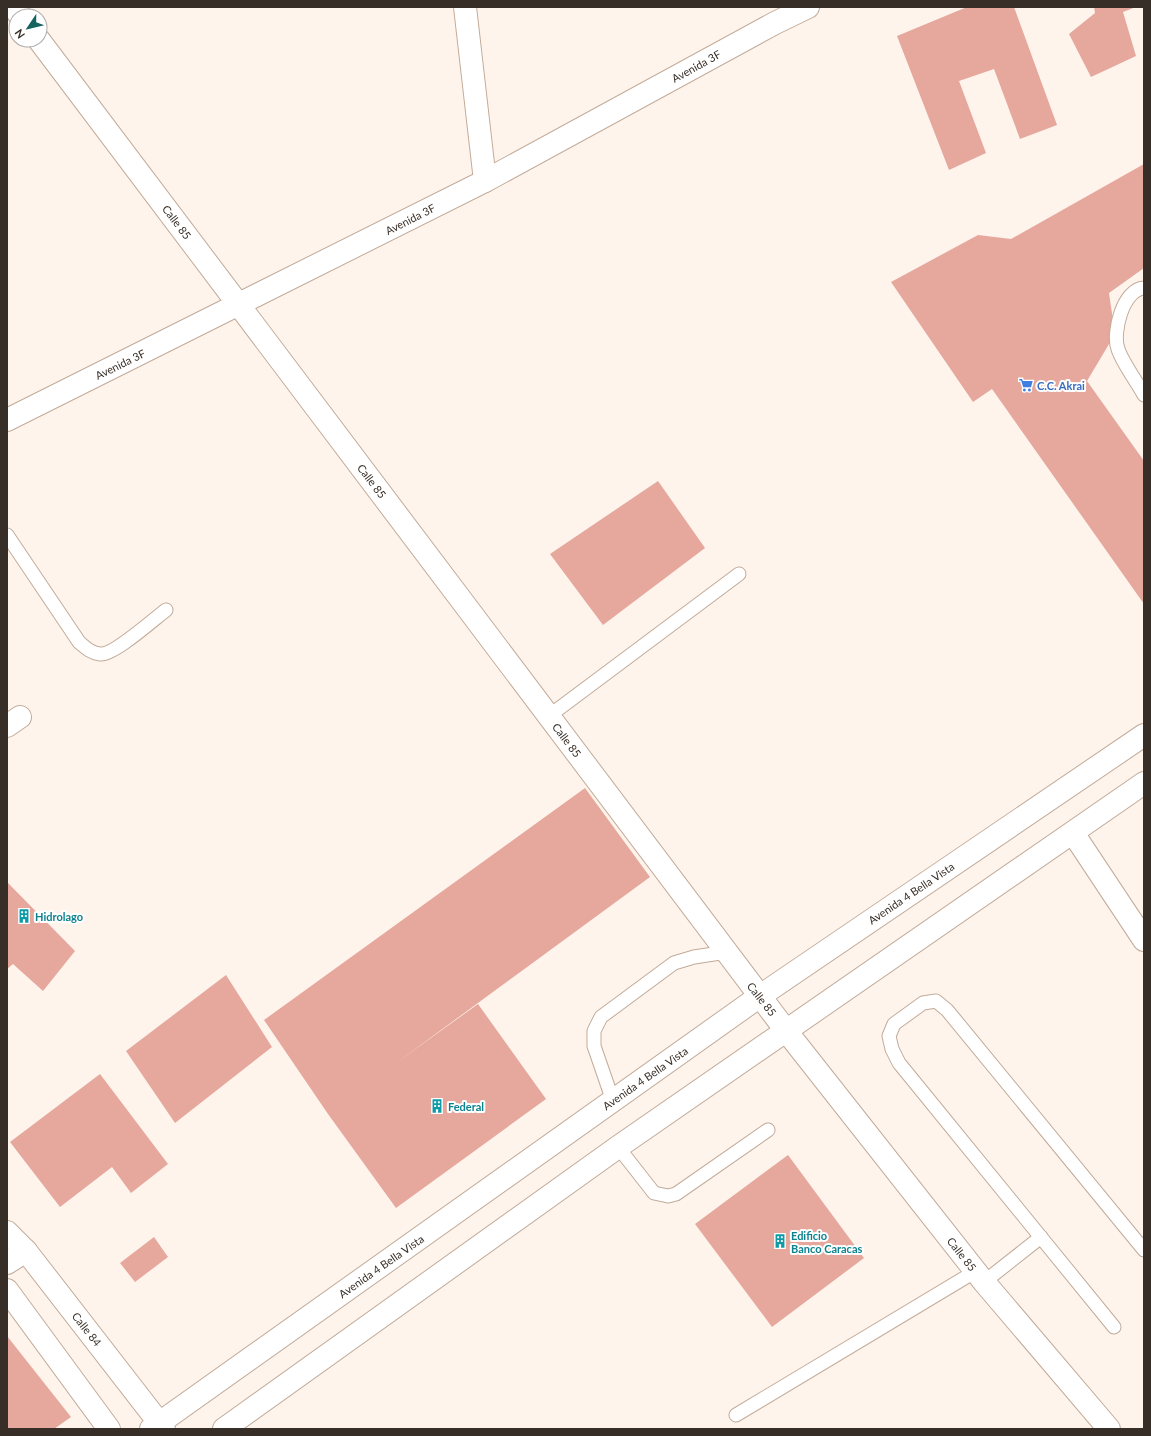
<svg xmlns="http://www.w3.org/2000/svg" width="1151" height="1436" viewBox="0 0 1151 1436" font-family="Lato,sans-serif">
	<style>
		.building { fill: #e6a79d }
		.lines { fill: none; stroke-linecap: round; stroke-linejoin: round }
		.lane-casing { stroke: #c2ab99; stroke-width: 15 }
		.street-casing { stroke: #c2ab99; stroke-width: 24 }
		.secondary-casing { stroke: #c2ab99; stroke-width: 24 }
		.lane { stroke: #fff; stroke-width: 13 }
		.street { stroke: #fff; stroke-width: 22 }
		.secondary { stroke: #fff; stroke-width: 22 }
		.labels { text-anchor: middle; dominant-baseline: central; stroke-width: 4; stroke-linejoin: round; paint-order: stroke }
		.street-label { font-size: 11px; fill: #372e27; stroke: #fff }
		.shop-label { font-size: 11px; font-weight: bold; fill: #366cbe; stroke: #fff; text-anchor: start }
		.culture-label { font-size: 11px; font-weight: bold; fill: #0d838f; stroke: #fff; text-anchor: start }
	</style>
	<rect width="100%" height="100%" fill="#fef4ec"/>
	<g class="building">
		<polygon points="967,7 1014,7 1057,125 1020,139 994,69 959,81 986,153 949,170 897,36"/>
		<polygon points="1094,7 1136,7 1123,12 1136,56 1091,77 1069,34 1095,13"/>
		<polygon points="1144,164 1144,268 1109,293 1115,334 1087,381 1144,461 1144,604 992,389 973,402 891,282 978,235 1011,239"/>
		<polygon points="658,481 705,548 603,625 550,554"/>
		<polygon points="585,788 650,877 396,1063 478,1004 546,1099 396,1208 328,1114 264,1020"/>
		<polygon points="7,882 75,951 43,991 13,964 7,969"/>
		<polygon points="226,975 272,1047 175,1123 126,1051"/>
		<polygon points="100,1074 168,1164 131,1193 112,1167 60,1207 10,1142"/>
		<polygon points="788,1155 864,1258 772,1327 695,1224"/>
		<polygon points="154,1237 168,1257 135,1282 120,1263"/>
		<polygon points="7,1336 71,1417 54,1429 7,1429"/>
	</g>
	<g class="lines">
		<defs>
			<g id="lane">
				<path d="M1144,288c-21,1 -32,45 -26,61 4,13 19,33 26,46"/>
				<path d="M7,535l72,107c7,6 12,11 21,12 13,2 54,-35 66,-44"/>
				<polyline points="549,716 739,574"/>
				<polyline points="613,1101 594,1046 594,1031 601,1017 674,963 694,957 727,952"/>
				<polyline points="618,1147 654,1193 668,1196 676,1194 768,1130"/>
				<polyline points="984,1282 1041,1237"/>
				<polyline points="1114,1327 899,1063 892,1049 889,1036 894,1024 923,1003 936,1001 947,1010 1144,1250"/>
				<polyline points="736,1415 976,1271"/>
			</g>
			<g id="street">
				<polyline points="14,7 20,16"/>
				<polyline points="465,7 485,181"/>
				<polyline points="39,40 787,1032 984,1282 1109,1429"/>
				<polyline points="7,420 485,181 775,23 808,7"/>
				<polyline points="7,726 20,717"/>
				<polyline points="1073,833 1144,940"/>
				<polyline points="7,1232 26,1251 164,1429"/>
				<polyline points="7,1263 26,1251"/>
				<polyline points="7,1290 109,1429"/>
			</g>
			<g id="secondary">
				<polyline points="151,1429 760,996 1144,735"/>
				<polyline points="224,1429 618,1147 1144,783"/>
			</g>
		</defs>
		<use href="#lane" class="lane-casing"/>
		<use href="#street" class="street-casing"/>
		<use href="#secondary" class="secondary-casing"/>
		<use href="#lane" class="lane"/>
		<use href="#street" class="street"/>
		<use href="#secondary" class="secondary"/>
	</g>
	<defs>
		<symbol id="supermarket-bare" viewBox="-9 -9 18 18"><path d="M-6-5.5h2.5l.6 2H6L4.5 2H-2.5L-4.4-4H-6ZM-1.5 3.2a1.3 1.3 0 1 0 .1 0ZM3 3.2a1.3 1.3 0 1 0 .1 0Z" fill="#3f7fe0" stroke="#fff" stroke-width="2.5" paint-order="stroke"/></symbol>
		<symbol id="building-bare" viewBox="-9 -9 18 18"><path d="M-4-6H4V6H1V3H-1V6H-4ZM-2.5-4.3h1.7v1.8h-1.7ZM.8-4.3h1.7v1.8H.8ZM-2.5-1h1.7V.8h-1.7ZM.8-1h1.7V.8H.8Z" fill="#0f9aa8" stroke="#fff" stroke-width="2.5" paint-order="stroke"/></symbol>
	</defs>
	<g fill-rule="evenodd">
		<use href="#supermarket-bare" x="1016" y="375" width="20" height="20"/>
		<use href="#building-bare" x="14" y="906" width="20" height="20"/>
		<use href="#building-bare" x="427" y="1096" width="20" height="20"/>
		<use href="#building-bare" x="770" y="1231" width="20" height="20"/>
	</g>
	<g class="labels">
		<g class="street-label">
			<text transform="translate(696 66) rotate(-29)">Avenida 3F</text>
			<text transform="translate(410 219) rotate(-27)">Avenida 3F</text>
			<text transform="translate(177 222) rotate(53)">Calle 85</text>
			<text transform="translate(120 364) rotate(-26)">Avenida 3F</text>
			<text transform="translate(372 481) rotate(53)">Calle 85</text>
			<text transform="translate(567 740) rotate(53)">Calle 85</text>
			<text transform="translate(911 893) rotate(-34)">Avenida 4 Bella Vista</text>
			<text transform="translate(762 999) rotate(52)">Calle 85</text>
			<text transform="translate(645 1078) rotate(-35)">Avenida 4 Bella Vista</text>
			<text transform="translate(962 1254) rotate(52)">Calle 85</text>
			<text transform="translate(381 1266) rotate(-35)">Avenida 4 Bella Vista</text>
			<text transform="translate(87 1329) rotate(52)">Calle 84</text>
		</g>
		<g class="shop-label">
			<text x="1037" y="385">C.C. Akrai</text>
		</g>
		<g class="culture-label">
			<text x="35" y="916">Hidrolago</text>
			<text x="448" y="1106">Federal</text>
			<text x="791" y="1235">Edificio<tspan x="791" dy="13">Banco Caracas</tspan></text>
		</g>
	</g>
	<rect width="1151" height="1436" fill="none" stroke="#372e27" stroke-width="16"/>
	<g transform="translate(28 28) rotate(235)"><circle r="19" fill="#ffffff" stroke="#afaba9"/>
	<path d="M0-3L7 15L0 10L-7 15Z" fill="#146360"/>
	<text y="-6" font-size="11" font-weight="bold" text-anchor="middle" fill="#372e27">N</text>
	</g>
</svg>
